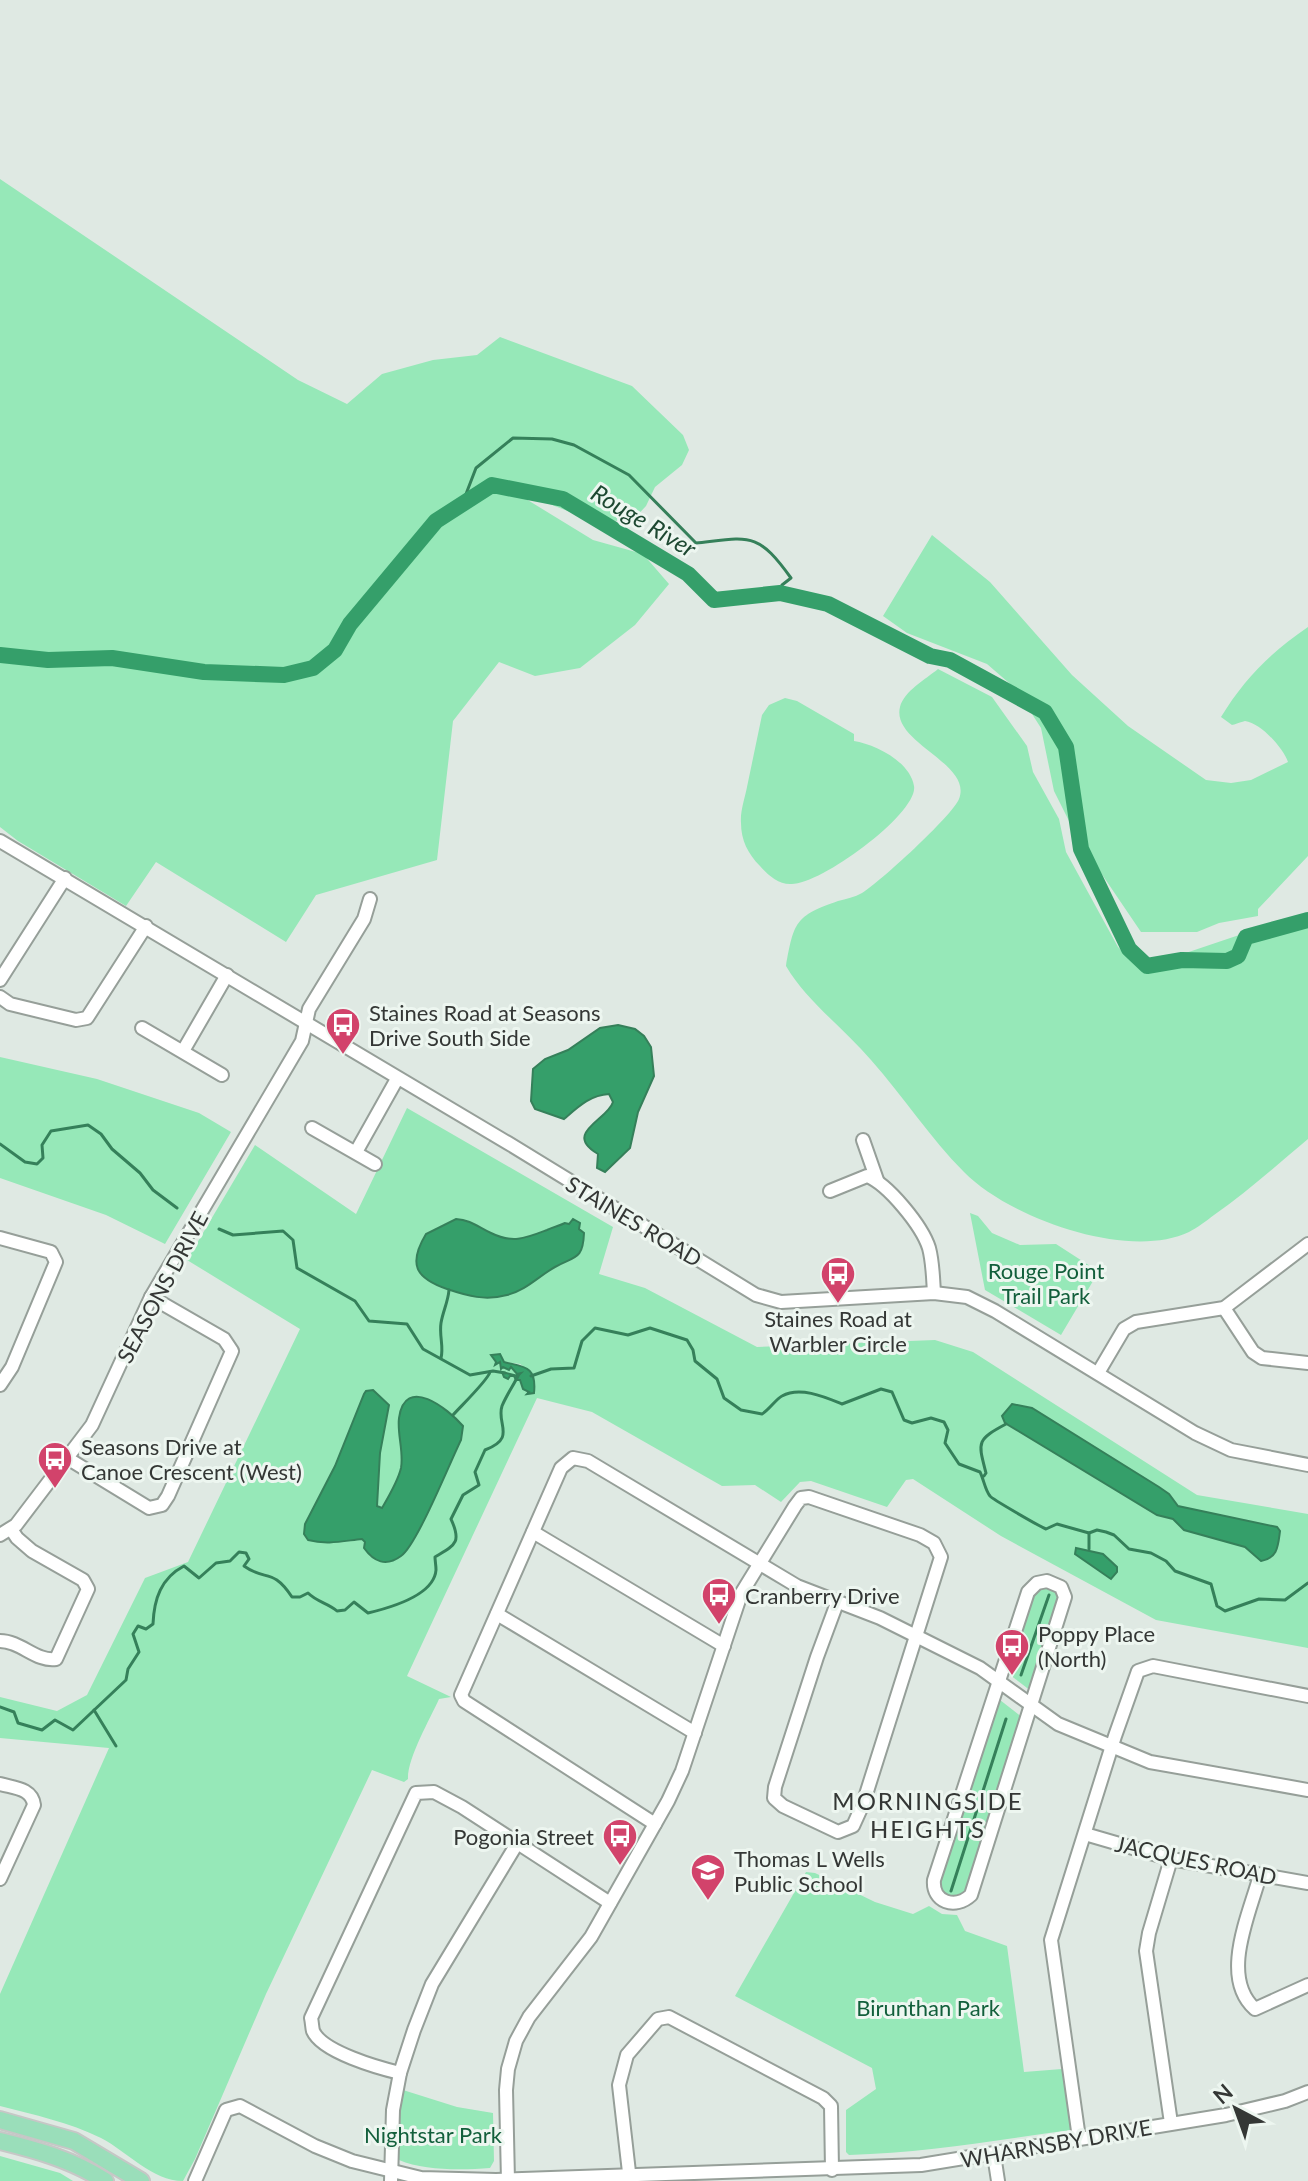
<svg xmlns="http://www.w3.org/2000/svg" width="1308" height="2181" viewBox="0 0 1308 2181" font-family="Lato,sans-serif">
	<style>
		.green { fill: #96e8b8; fill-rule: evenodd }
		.water { fill: #359f6a; stroke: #35805a; stroke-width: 2 }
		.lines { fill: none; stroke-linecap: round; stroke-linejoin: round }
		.stream { stroke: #35805a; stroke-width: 3 }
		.river { stroke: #359f6a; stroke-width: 16 }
		.minor-casing { stroke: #969f99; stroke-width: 16 }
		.major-casing { stroke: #c6c7c6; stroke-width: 20 }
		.minor { stroke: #fff; stroke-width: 12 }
		.major { stroke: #9adeba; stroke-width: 16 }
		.labels { text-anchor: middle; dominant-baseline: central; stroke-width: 6; stroke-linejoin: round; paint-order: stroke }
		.poi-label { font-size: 22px; fill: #343735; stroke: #edf6f0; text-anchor: start }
		.street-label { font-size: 22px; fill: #343735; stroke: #edf6f0 }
		.park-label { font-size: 22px; fill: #125f3b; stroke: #edf6f0 }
		.water-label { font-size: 24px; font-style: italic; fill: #1d4831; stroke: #edf6f0 }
		.neighbourhood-label { font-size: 24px; letter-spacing: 2px; fill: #343735; stroke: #edf6f0 }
	</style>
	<rect width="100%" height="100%" fill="#dfe9e3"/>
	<g class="green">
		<polygon points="0,179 298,380 347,404 382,374 433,360 477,355 500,337 632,386 683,435 689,450 682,465 655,487 646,506 630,523 578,515 508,488 593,540 643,554 669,584 635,625 580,668 535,676 499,662 453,721 437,860 316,895 286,942 156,862 126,906 18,841 0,827"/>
		<path d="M932,535l58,47 82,93 56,51 78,54 25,3 20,-3 37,-18c-5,-14 -27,-39 -43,-41 -1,0 -12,4 -13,4l-11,-8c23,-38 50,-65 87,-90v229l-50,53v7l-39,7 -22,9h-56l-63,-93 -24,-48 -13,-63 -25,-39 -29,-25 -80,-31 -24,-17z"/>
		<path d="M938,669l54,28 35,49 6,26 26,47 7,33 52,95 8,8 15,6 24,-1 86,-29 57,-13v221c-31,26 -61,53 -94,76 -8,6 -17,13 -25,17 -61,29 -180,-14 -225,-60 -34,-34 -61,-76 -93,-112 -27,-32 -64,-58 -85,-94 8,-44 9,-50 52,-65 8,-2 17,-4 24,-8 17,-10 90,-77 97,-94 14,-36 -68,-56 -59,-92 4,-16 26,-28 38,-38z"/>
		<path d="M785,698l12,3 57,33v7c20,3 56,20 60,45 5,27 -96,101 -124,98 -12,0 -22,-9 -30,-18 -12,-12 -19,-26 -19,-43 -1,-12 4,-25 6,-36 5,-24 10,-48 15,-72l7,-10z"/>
		<polygon points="0,1057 97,1079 199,1113 231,1132 165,1244 106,1215 0,1178"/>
		<path d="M407,1108l206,119 -14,47 46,14 112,59 178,-7 38,12 224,143 111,19v134l-152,-28 -155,-84 -88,-57 -7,1 -19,27 -76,-26 -11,1 -19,20 -26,-17 -33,1 -130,-74 -55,-14 -130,278 44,21 -12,2c-9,20 -32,60 -31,80l-4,3 -32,-12 -106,224 -71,165 -12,22c-31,0 -55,-29 -82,-43 -32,-16 -67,-23 -101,-32v-112l109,-246 -109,-10v-41l57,14 30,-16 58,-117 43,-16 112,-233 -113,-69 68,-115 101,69zM494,1354h6l3,8 17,2 10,7 3,22 -7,-1 -6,-12h-3l5,-8 -10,-5h-11l-1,-5 -5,4 1,-4 -4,-4z"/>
		<polygon points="970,1213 978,1216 992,1233 1020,1245 1056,1244 1104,1275 1096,1276 1061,1335 985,1290"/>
		<polygon points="1041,1584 1059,1592 1061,1598 1031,1691 1006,1672 1028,1599"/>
		<polygon points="1000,1700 1023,1718 969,1889 954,1899 942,1895 938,1885 996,1701"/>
		<path d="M806,1872l9,1 60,29 38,12 16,-8 13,8 15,1 8,16 42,15 17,126 38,-3 9,61c-73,10 -147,23 -222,25l-3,-3v-42l30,-21 -4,-21 -137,-72z"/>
		<path d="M403,2090l54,17 36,6 1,48 -4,7c-27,2 -66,3 -91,-8v-52z"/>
		<polygon points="0,2156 60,2173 73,2181 0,2181"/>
	</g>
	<g class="water">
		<path d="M618,1025l17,4 9,7 7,11 3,29 -16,36 -8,36 -25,24 -8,-4 1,-14c-36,-21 10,-34 15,-52l-4,-8c-19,1 -31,13 -45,25l-29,-10 -4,-8 2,-32 12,-10 23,-9 32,-22z"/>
		<path d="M456,1219c15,1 22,8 35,14 22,11 35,5 56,-3 6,-3 12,-4 18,-7l4,1 4,-5 7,4 -1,6 5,4c-1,27 -9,23 -29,34 -16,9 -30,24 -48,28 -22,6 -39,1 -60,-6 -32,-11 -39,-25 -21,-55z"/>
		<path d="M500,1354l4,8c19,5 33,3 30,31l-7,1 2,-2 -6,-3 -3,-9h-4l-2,-4h-4l-2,3 -4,-2 -2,-5 16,4 3,-3 -4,1 -6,-7 -2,3 -6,-3 -2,2 -1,-7 -5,3 1,-3 -5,-7z"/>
		<path d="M373,1390l16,15 -9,48 -3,53 5,2c7,-12 16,-27 19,-40 3,-16 -4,-34 -2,-50 6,-44 49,-9 64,8l-2,14c-11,22 -44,105 -60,116 -15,11 -27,6 -37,-8l1,-6 -3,-3c-19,2 -35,6 -54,1l-4,-6 1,-10 30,-58 29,-72 2,-3z"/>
		<path d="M1012,1404l20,4 127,79 10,7 9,12 99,21 3,4c-2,15 -2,27 -19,30l-16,-14 -61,-17 -11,-11 -16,-4 -152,-92 -3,-7z"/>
		<polygon points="1076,1548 1103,1554 1117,1567 1117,1572 1111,1579 1075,1554"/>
	</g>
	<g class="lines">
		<g class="stream">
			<path d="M466,494l10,-26 37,-30 39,1 22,6 55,30 67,68c54,-6 61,-12 95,35l-9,7"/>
			<polyline points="0,1144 25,1162 37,1164 43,1158 42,1145 51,1131 88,1125 101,1134 112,1149 140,1173 153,1190 177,1208"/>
			<polyline points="219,1229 233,1235 283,1231 293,1240 297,1268 355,1301 369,1321 407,1324 423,1349 470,1375 493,1371 505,1373"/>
			<path d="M441,1358c3,-11 -2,-23 0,-35 2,-12 7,-21 8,-33"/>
			<path d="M531,1376l20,-7 23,-1 8,-27 13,-13 33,7 22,-7 37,12 6,10 2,11 22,18 7,19 17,12 21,4c7,-4 14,-15 20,-18 18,-10 43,1 60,8l39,-15 11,3 12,28 8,3 19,-5 13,4 4,8 -3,13 14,21 21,8c4,8 5,18 10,24 2,3 49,30 56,33l11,-5 32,9 8,-3 9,2 8,3 15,14 22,4 15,8 9,10 36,13 6,22 8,5 34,-12 26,1 23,-17"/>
			<path d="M453,1415c8,-9 35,-35 37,-43"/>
			<path d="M984,1476l2,-3c-8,-31 -10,-33 20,-49"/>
			<polyline points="1089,1549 1089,1533"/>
			<polyline points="1021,1675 1049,1595"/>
			<path d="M0,1707l14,5 4,11 24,7 13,-10 18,10 53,-50 2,-11 11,-17 -6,-18 5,-8 8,3 7,-5c1,-25 8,-46 31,-58l15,12 17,-15 14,-2 9,-9 7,1 3,6 -5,7c22,16 28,1 48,31h8l8,-4c9,9 20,10 29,18l8,-1 9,-8 14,11c21,-5 66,-17 68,-43 0,-5 -1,-9 -1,-13 20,-12 27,-14 16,-38l12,-24 16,-10 -4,-13 10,-22c32,-12 11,-26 17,-44 4,-10 11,-20 16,-30"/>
			<polyline points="94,1710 116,1746"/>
			<polyline points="951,1891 1006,1719"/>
		</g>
		<polyline class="river" points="0,655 48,660 112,658 204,672 284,675 313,668 335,650 350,624 436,521 492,485 563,499 688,574 714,600 780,593 828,604 930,656 950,660 1045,712 1066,747 1081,849 1129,949 1147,966 1182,960 1227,961 1238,956 1246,937 1308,920"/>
		<defs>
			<g id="minor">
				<polyline points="0,841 508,1143 756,1295 781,1302 934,1293 967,1297 995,1311 1195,1433 1231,1450 1308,1465"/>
				<polyline points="0,980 65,878"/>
				<polyline points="0,997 10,1004 76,1020 87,1018 146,926"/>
				<polyline points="142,1028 222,1075"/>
				<polyline points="183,1051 227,975"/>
				<polyline points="312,1128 375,1164"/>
				<polyline points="863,1140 877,1180"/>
				<polyline points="356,1152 397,1079"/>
				<path d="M830,1191l37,-15c21,8 55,50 62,72 4,15 4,31 5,45"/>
				<polyline points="0,1238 51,1252 56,1262 12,1367 0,1385"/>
				<polyline points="1224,1308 1253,1352 1262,1358 1308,1363"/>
				<polyline points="1098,1373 1124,1329 1136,1322 1224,1308 1308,1244"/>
				<polyline points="67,1458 149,1508 162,1505 168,1496 232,1351 224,1339 151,1297"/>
				<polyline points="533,1532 724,1646"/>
				<polyline points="0,1535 16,1525 92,1425 151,1297 302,1041 309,1009 364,919 370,899"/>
				<path d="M1047,1581l14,6 4,10 -94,298c-16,15 -39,7 -37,-15l94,-288 9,-9z"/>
				<polyline points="497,1614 695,1733"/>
				<path d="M0,1641c21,0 36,21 56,18l32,-70 -5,-9 -51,-29 -15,-13 -6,-9"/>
				<path d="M0,1784c14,4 32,4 34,21l-34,74"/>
				<polyline points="655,1824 464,1701 461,1695 561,1468 573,1458 588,1461 797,1586 880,1618 980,1668 1058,1724 1150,1762 1308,1790"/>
				<polyline points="1085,1834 1171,1859 1308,1883"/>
				<path d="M1260,1875c-10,38 -41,102 -5,134l53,-24"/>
				<path d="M400,2073c-21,-5 -78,-21 -87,-42 -1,-4 -1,-9 -2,-13l105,-225 18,-1 28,15 148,96"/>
				<polyline points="1171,2123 1146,1951 1149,1933 1171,1859"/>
				<polyline points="1079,2138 1051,1940 1115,1736 1138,1671 1153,1666 1308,1696"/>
				<polyline points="994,2155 998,2181"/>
				<polyline points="195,2181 226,2110 240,2106 315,2146 352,2161 421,2178 496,2180 921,2165 1226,2115 1285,2101 1308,2092"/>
				<polyline points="391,2181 393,2110 400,2073 414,2030 432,1984 518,1842"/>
				<polyline points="508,2181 506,2090 508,2069 516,2041 529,2017 591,1937 668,1801 682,1771 741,1594 795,1506 801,1498 809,1497 920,1535 934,1543 941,1557 863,1804 853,1826 838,1832 783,1806 774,1798 775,1787 817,1657 837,1603"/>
				<polyline points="630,2181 619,2085 627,2055 658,2019 669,2017 823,2098 831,2106 832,2170"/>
			</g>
			<g id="major">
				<polyline points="0,2120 74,2141 141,2181"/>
				<path d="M0,2141c37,9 73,19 105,40"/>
			</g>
		</defs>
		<use href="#minor" class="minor-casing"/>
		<use href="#major" class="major-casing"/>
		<use href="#minor" class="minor"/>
		<use href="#major" class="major"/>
	</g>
	<defs>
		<symbol id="bus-pin" viewBox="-11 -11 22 30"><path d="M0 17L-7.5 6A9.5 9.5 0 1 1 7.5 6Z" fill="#d2436b" stroke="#edf6f0"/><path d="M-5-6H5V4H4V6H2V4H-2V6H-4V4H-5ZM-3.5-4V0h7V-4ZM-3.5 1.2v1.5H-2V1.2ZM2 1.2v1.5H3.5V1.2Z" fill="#fff"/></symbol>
		<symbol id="school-pin" viewBox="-11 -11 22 30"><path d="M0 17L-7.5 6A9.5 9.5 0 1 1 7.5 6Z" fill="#d2436b" stroke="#edf6f0"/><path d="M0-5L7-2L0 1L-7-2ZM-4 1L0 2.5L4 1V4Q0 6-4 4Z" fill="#fff"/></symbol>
	</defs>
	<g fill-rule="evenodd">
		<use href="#bus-pin" x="323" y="1005" width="40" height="54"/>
		<use href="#bus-pin" x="818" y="1254" width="40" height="54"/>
		<use href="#bus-pin" x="35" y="1439" width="40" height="54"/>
		<use href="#bus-pin" x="699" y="1575" width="40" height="54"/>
		<use href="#bus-pin" x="992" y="1626" width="40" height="54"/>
		<use href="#bus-pin" x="600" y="1816" width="40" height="54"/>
		<use href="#school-pin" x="688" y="1851" width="40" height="54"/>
	</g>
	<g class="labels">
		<g class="poi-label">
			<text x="369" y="1012">Staines Road at Seasons<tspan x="369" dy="25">Drive South Side</tspan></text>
			<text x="838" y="1318" text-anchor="middle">Staines Road at<tspan x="838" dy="25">Warbler Circle</tspan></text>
			<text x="81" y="1446">Seasons Drive at<tspan x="81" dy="25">Canoe Crescent (West)</tspan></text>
			<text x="745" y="1595">Cranberry Drive</text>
			<text x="1038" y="1633">Poppy Place<tspan x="1038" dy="25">(North)</tspan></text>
			<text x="594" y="1836" text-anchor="end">Pogonia Street</text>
			<text x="734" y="1858">Thomas L Wells<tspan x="734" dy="25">Public School</tspan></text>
		</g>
		<g class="street-label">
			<text transform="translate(634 1221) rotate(31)">STAINES ROAD</text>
			<text transform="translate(162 1287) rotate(-62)">SEASONS DRIVE</text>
			<text transform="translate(1196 1860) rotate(12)">JACQUES ROAD</text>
			<text transform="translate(1056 2143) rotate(-10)">WHARNSBY DRIVE</text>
		</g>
		<g class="park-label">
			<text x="1046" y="1270">Rouge Point<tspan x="1046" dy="25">Trail Park</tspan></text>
			<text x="928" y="2007">Birunthan Park</text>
			<text x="433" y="2134">Nightstar Park</text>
		</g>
		<g class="water-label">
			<text transform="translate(644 520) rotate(31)">Rouge River</text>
		</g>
		<g class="neighbourhood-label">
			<text x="928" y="1800">MORNINGSIDE<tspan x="928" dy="28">HEIGHTS</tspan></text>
		</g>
	</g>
	<g transform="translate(1236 2109) rotate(319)" stroke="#edf6f0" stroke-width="6" paint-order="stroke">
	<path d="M0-6L14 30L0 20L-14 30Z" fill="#343735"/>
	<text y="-12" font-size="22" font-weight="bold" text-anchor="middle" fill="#343735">N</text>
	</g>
</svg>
